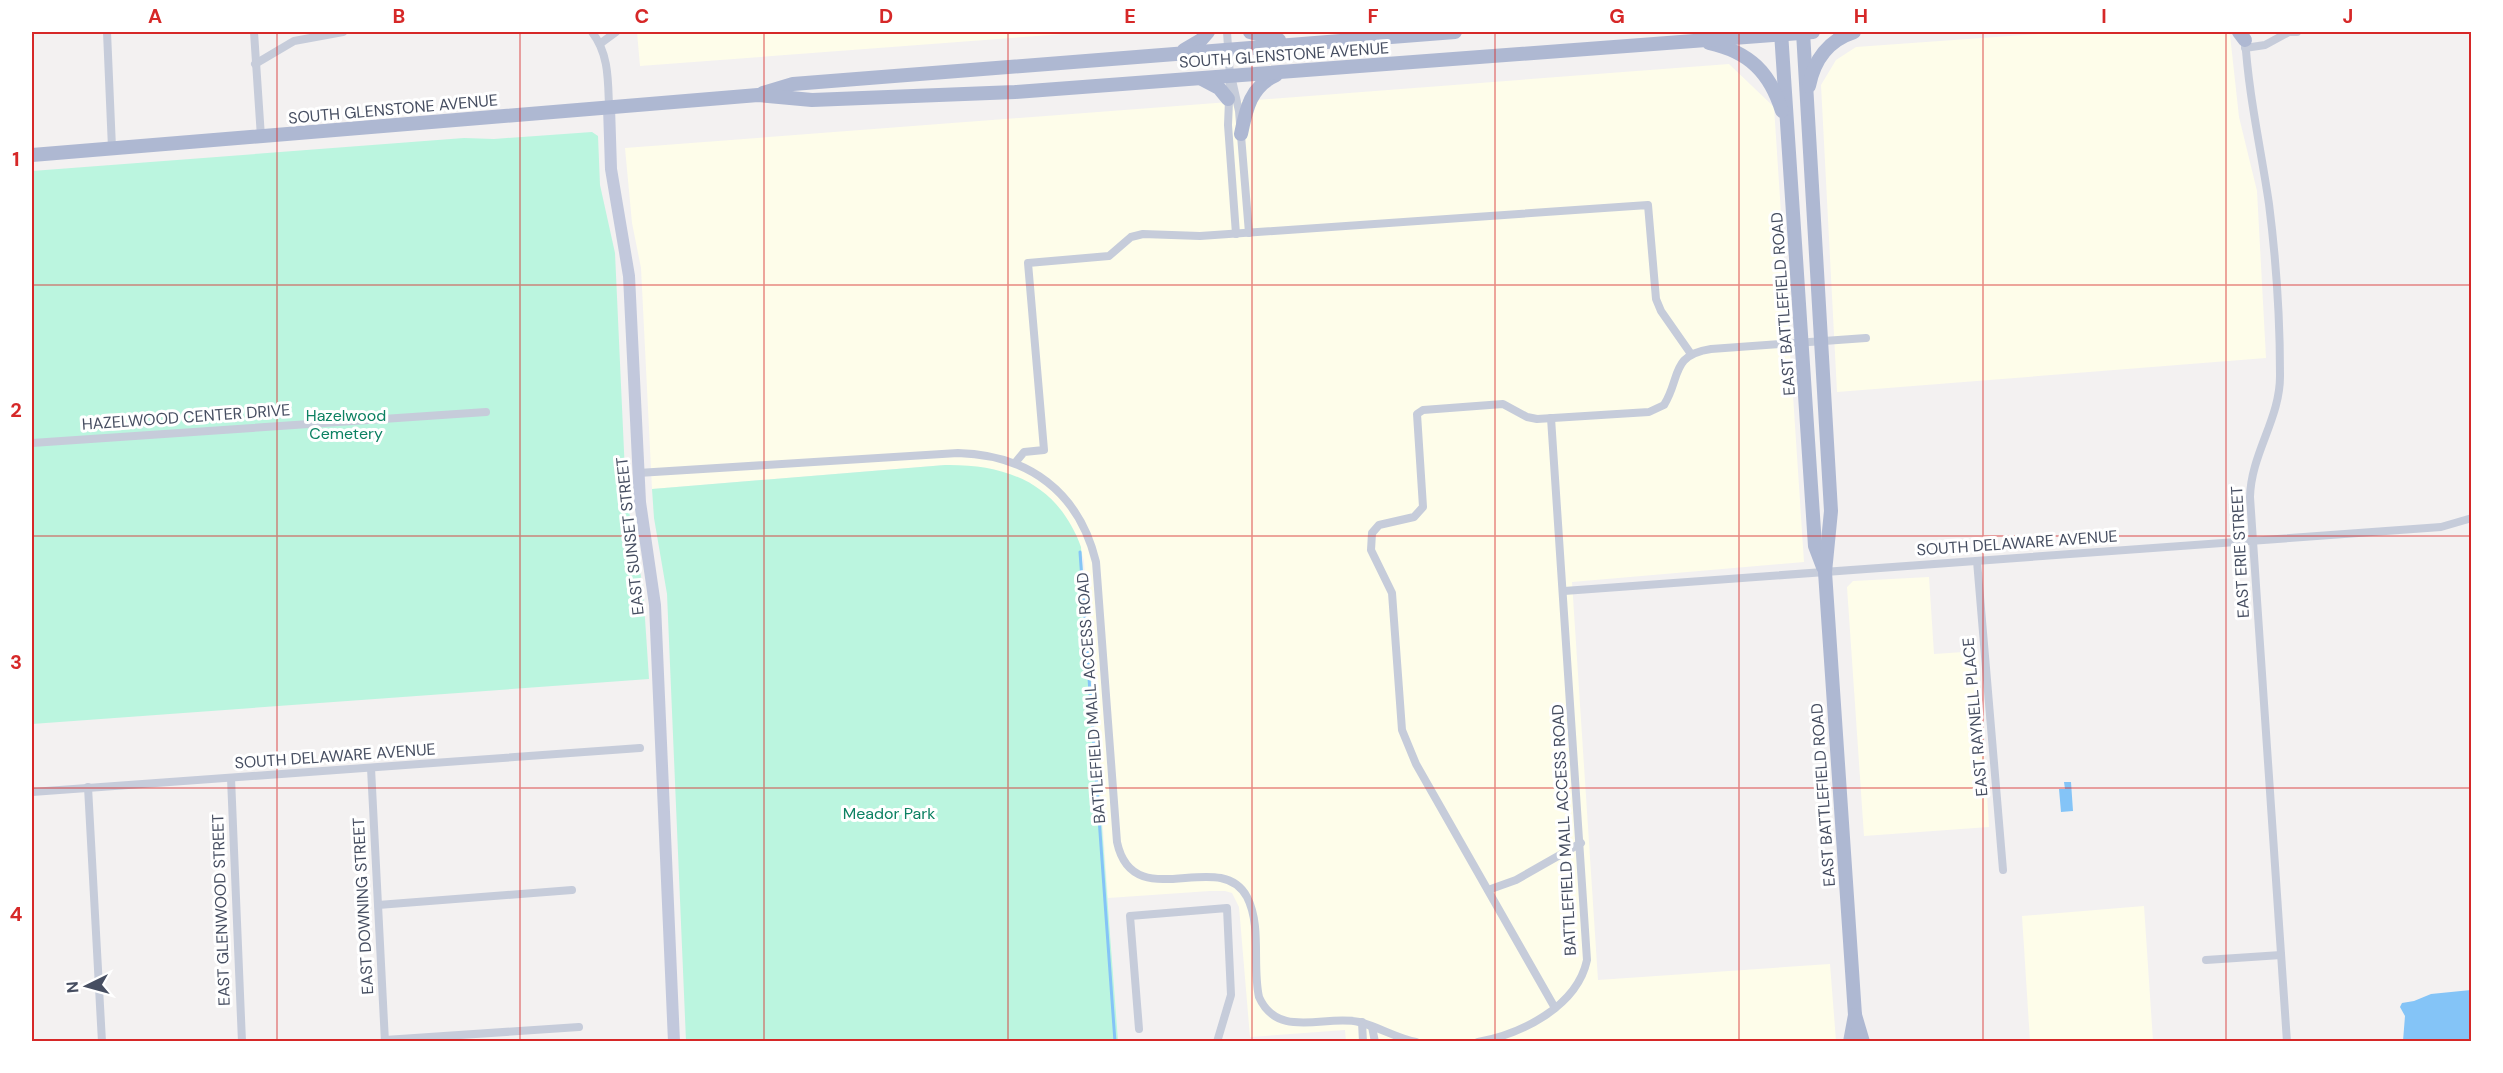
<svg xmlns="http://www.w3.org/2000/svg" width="2503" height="1073" viewBox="0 0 2503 1073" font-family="'DM Sans',sans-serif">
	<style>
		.commercial { fill: #fefdea }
		.green { fill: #bbf5df }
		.water { fill: #84c4f7 }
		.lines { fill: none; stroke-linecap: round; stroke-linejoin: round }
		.stream { stroke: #84c4f7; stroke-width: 3 }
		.minor { stroke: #c6ccda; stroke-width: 8 }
		.secondary { stroke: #c2c8dc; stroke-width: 12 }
		.primary { stroke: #aeb8d2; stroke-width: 14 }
		.grid { fill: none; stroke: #d62828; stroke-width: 1.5; stroke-opacity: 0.55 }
		.labels { text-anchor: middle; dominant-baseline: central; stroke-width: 6; stroke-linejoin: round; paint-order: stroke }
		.street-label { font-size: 16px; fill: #464e61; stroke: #fff }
		.park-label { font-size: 16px; fill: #0c8162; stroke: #fff }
		.neatline { fill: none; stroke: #d62828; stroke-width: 2 }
		.grid-label { font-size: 20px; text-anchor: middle; font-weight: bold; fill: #d62828 }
	</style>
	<rect width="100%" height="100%" fill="#f3f1f1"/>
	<g class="commercial">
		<polygon points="637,32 1090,32 640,66"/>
		<polygon points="2066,32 2226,32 2230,35 2239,117 2257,191 2266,358 1837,392 1821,85 1836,60 1856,47"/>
		<polygon points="1729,64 1774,107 1804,562 1572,582 1598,980 1830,964 1836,1041 1346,1042 1345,1030 1250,1037 1239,907 1232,893 1225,891 1210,891 1108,898 1084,561 1077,536 1052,500 1029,482 945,465 652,489 641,268 632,223 625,148"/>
		<polygon points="1929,577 1934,654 1978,651 1989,827 1864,836 1847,587 1853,581"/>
		<polygon points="2144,906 2153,1041 2030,1041 2022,916"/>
	</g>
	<g class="green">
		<polygon points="592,132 598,136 600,185 615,253 626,495 643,588 649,679 32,724 32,171 464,138 494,139"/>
		<path d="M945,465c63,-1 113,19 136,82l37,494h-432l-19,-447 -13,-76 -2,-29z"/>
	</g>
	<g class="water">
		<polygon points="2064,782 2071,782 2073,811 2061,812 2059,789 2065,789"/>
		<polygon points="2471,990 2471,1041 2403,1041 2405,1016 2400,1007 2402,1003 2414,1001 2431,994"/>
	</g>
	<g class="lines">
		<polyline class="stream" points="1080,552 1115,1042"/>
		<g class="minor">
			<polyline points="107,32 112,148"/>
			<polyline points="254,32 261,137"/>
			<path d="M592,32c17,22 16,48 17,75"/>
			<polyline points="1227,32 1230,76 1228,125 1236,234"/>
			<path d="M2245,36c3,57 16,113 24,168 7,55 11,114 11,170 1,44 -29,79 -30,123l37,545"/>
			<polyline points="601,43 616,32"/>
			<polyline points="2245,48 2265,45 2289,32 2297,32"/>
			<polyline points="255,64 294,41 343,32"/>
			<polyline points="1232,80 1239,111 1249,233"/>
			<polyline points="32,443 486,412"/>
			<polyline points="1015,463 1024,452 1044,450 1028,263 1109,256 1131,237 1143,234 1200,236 1648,205 1656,299 1661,311 1691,354"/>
			<path d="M638,473l320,-20c71,2 121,39 138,109l21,280c16,75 103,4 130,55 15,29 5,69 12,100 19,43 67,17 100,25 20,5 37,16 57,20"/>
			<polyline points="1977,561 2003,870"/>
			<polyline points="1564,591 2441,527 2472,518"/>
			<polyline points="371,768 385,1042"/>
			<polyline points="231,778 242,1042"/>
			<polyline points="88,787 102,1042"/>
			<polyline points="32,792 640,748"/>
			<polyline points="1488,890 1516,880 1581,843"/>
			<polyline points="378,905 572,890"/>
			<polyline points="2206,960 2281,955"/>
			<path d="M1555,1008l-139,-244 -14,-34 -10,-137 -21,-43 1,-17 7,-8 35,-8 9,-10 -6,-93 6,-4 80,-6 24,13 10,2 112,-7 15,-7c17,-27 6,-50 47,-56l155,-11"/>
			<polyline points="1362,1022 1363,1042"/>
			<polyline points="1372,1027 1375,1042"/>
			<polyline points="1139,1029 1130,916 1227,908 1231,995 1217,1042"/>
			<polyline points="385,1040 579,1027"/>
			<path d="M1478,1042c43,-8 99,-35 109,-82l-36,-542"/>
		</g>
		<polyline class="secondary" points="609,107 611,169 629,276 640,502 655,605 674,1042"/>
		<g class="primary">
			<polyline points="1250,32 1279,40"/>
			<polyline points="1781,32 1815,546 1823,567"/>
			<polyline points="1803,32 1831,511 1825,572 1855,1015 1850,1042"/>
			<polyline points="2239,32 2245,40"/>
			<path d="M1709,43c41,9 61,30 73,68"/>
			<polyline points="1184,50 1201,40 1208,32"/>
			<polyline points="1202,79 1219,88 1228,99"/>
			<path d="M1809,86c5,-26 20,-46 45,-54"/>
			<polyline points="763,93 793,84 1455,32"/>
			<path d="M1241,134c5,-25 10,-48 35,-59"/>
			<polyline points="32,155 758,95 812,100 1015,92 1813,32"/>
			<polyline points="1855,1015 1863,1042"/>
		</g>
	</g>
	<path class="grid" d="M277,32v1010M520,32v1010M764,32v1010M1008,32v1010M1252,32v1010M1495,32v1010M1739,32v1010M1983,32v1010M2226,32v1010M32,285h2440M32,536h2440M32,788h2440"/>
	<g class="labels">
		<g class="street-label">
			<text transform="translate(1284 55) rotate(-4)">SOUTH GLENSTONE AVENUE</text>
			<text transform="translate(393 109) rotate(-5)">SOUTH GLENSTONE AVENUE</text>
			<text transform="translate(1783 304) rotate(-94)">EAST BATTLEFIELD ROAD</text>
			<text transform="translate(186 417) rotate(-4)">HAZELWOOD CENTER DRIVE</text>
			<text transform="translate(630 536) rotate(-96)">EAST SUNSET STREET</text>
			<text transform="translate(2017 543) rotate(-4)">SOUTH DELAWARE AVENUE</text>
			<text transform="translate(2240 552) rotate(-93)">EAST ERIE STREET</text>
			<text transform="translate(1091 698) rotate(-94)">BATTLEFIELD MALL ACCESS ROAD</text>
			<text transform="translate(1975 717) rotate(-95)">EAST RAYNELL PLACE</text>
			<text transform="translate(335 756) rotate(-4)">SOUTH DELAWARE AVENUE</text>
			<text transform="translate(1823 795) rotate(-94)">EAST BATTLEFIELD ROAD</text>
			<text transform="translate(1564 830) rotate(-93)">BATTLEFIELD MALL ACCESS ROAD</text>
			<text transform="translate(363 906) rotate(-93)">EAST DOWNING STREET</text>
			<text transform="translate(221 910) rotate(-92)">EAST GLENWOOD STREET</text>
		</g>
		<g class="park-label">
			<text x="346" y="415">Hazelwood<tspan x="346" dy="18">Cemetery</tspan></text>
			<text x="889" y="813">Meador Park</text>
		</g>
	</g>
	<rect width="2503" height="1073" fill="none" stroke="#ffffff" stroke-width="66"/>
	<g transform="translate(87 986) rotate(265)" stroke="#ffffff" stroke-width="4.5" paint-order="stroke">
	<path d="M0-4.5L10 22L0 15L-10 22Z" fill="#464e61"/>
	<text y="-9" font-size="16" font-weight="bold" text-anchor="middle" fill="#464e61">N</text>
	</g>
	<rect x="33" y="33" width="2437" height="1007" class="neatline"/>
	<g class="grid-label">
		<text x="155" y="23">A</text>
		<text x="399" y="23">B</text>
		<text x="642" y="23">C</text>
		<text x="886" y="23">D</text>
		<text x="1130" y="23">E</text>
		<text x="1373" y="23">F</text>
		<text x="1617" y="23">G</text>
		<text x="1861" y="23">H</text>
		<text x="2104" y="23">I</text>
		<text x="2348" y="23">J</text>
		<text x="16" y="166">1</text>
		<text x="16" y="417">2</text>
		<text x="16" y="669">3</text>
		<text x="16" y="921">4</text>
	</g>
</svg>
